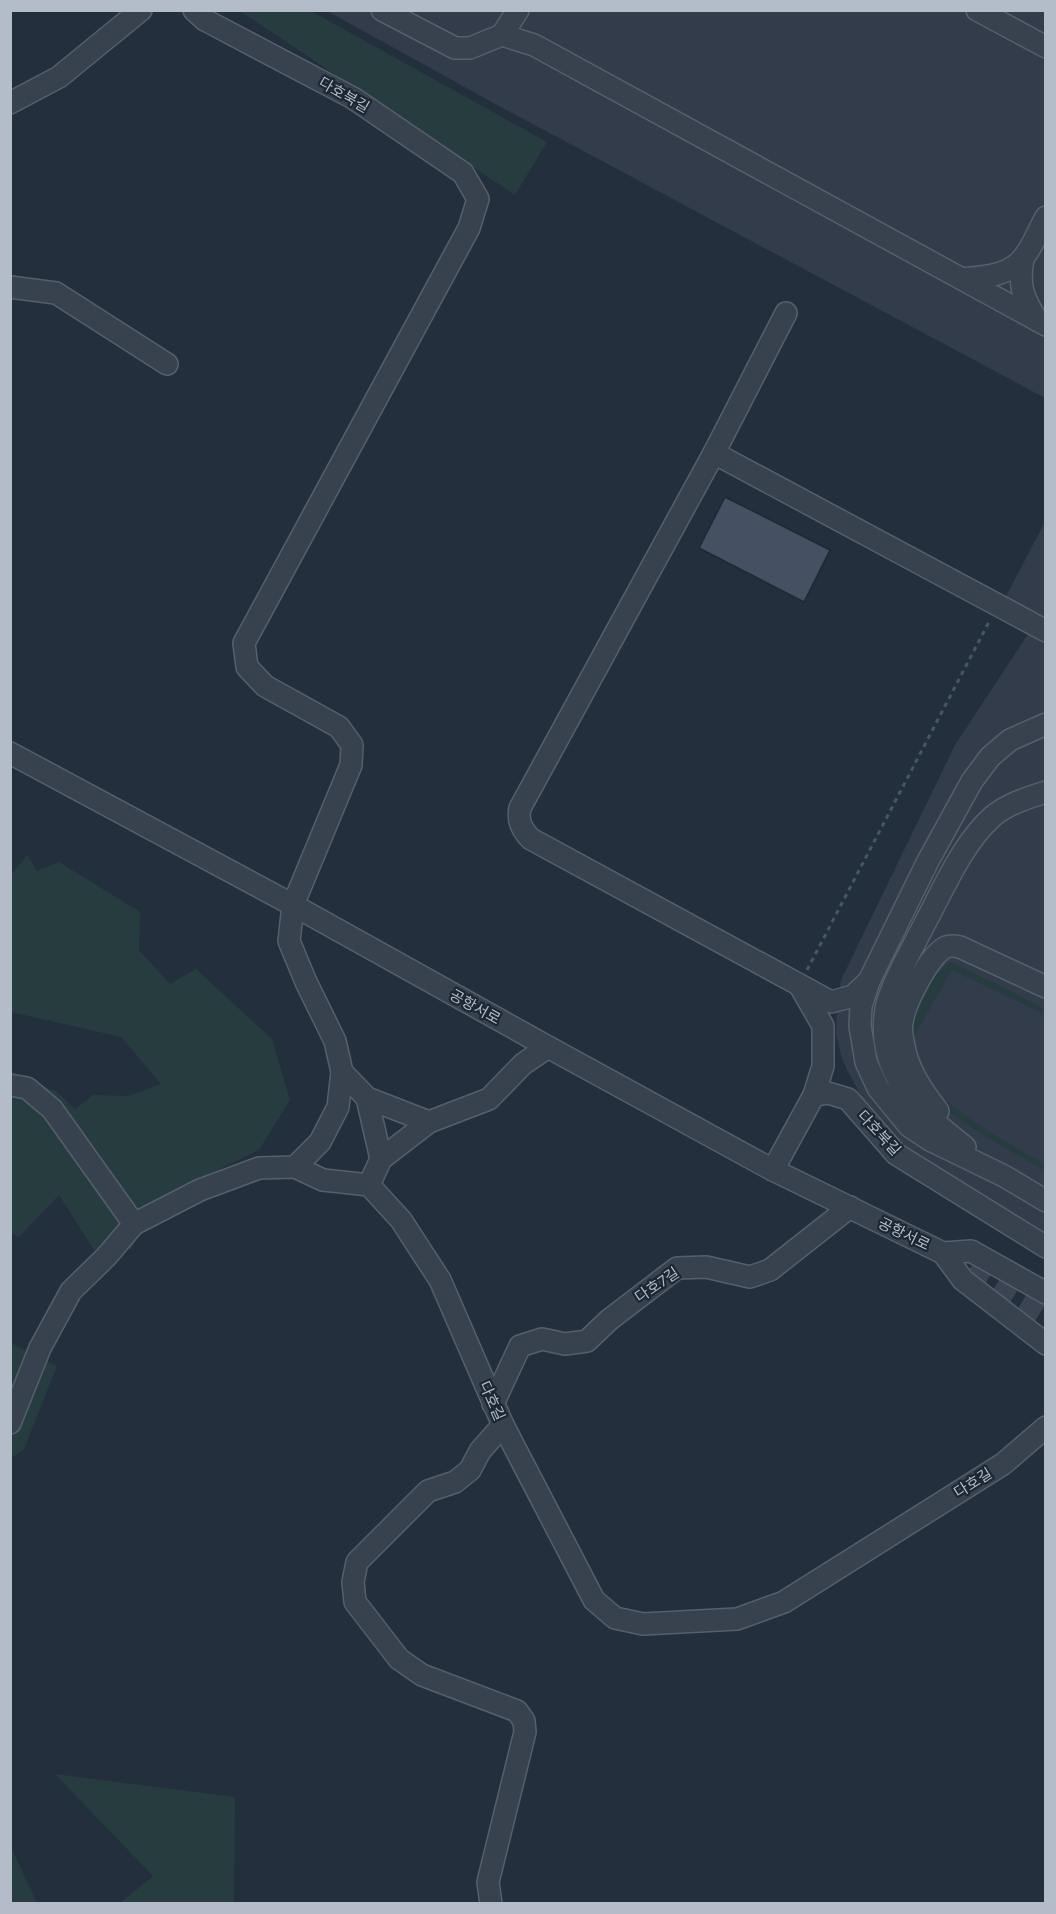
<svg xmlns="http://www.w3.org/2000/svg" width="1056" height="1914" viewBox="0 0 1056 1914" font-family="Figtree,'Noto Sans KR',sans-serif">
	<style>
		.airport { fill: #323c4b }
		.green { fill: #263c3f }
		.building { fill: #455162; stroke: #1f2835; stroke-width: 1.5 }
		.lines { fill: none; stroke-linecap: round; stroke-linejoin: round }
		.minor-tunnel { stroke: #3a4453; stroke-width: 21; stroke-dasharray: 21 10; stroke-linecap: butt }
		.minor-casing { stroke: #565f6c; stroke-width: 24 }
		.path { stroke: #44595c; stroke-width: 3; stroke-dasharray: 4.5 4.5; stroke-linecap: butt }
		.minor { stroke: #38414e; stroke-width: 21 }
		.labels { text-anchor: middle; dominant-baseline: central; stroke-width: 4.5; stroke-linejoin: round; paint-order: stroke }
		.street-label { font-size: 15px; fill: #b4bcc9; stroke: #1d2633 }
	</style>
	<rect width="100%" height="100%" fill="#242f3e"/>
	<g class="airport">
		<polygon points="327,11 1045,11 1045,398 499,106"/>
		<polygon points="1045,522 1045,1234 959,1184 912,1154 893,1137 865,1103 847,1070 841,1055 836,1034 837,1009 841,980 955,745 1038,619 1004,600"/>
	</g>
	<g class="green">
		<polygon points="240,11 311,11 547,142 515,195"/>
		<polygon points="27,855 37,871 59,862 140,912 139,950 170,984 196,969 272,1039 290,1100 259,1150 149,1203 132,1249 94,1250 59,1195 19,1237 11,1233 11,1077 56,1091 75,1109 93,1095 128,1096 161,1084 121,1037 11,1012 11,873 13,873"/>
		<path d="M950,962l49,23 45,24 -2,4 -90,-43 -37,64c-4,17 5,37 16,51 22,29 82,60 114,80v6c-29,-18 -62,-34 -90,-55 -24,-17 -49,-49 -48,-80 1,-19 13,-40 23,-55 5,-7 14,-13 20,-19z"/>
		<polygon points="11,1343 57,1366 24,1449 11,1458"/>
		<polygon points="55,1774 235,1797 234,1903 120,1903 153,1876"/>
		<polygon points="11,1847 37,1903 11,1903"/>
	</g>
	<polygon class="building" points="725,497 830,550 804,602 699,548"/>
	<g class="lines">
		<polyline class="minor-tunnel" points="943,1253 1046,1316"/>
		<defs>
			<g id="minor">
				<polyline points="194,10 205,20 353,98 463,173 478,199 469,228 244,643 247,667 265,686 339,727 352,745 351,765 293,905 289,941 306,982 335,1041 342,1072 338,1107 320,1142 295,1167"/>
				<polyline points="382,10 455,48 470,48 502,35"/>
				<polyline points="518,10 502,35 534,45 1046,325"/>
				<polyline points="977,10 1046,47"/>
				<polyline points="10,103 59,77 141,10"/>
				<path d="M1023,259c-5,26 0,39 14,61"/>
				<path d="M962,279c21,-2 47,-3 61,-21 9,-10 16,-29 23,-41"/>
				<polyline points="10,287 56,293 167,364"/>
				<polyline points="714,453 786,313"/>
				<polyline points="1046,724 1010,740 990,757 972,781 928,861 869,981 861,1006 860,1026 866,1062 878,1088 909,1126 930,1140 1004,1176 1046,1201"/>
				<polyline points="10,753 293,905 548,1047 771,1169 943,1253 963,1280 1046,1344"/>
				<path d="M869,981l-16,15 -22,6 -300,-163c-9,-9 -14,-18 -11,-31l194,-355 332,178"/>
				<polyline points="800,986 823,1026 823,1066 814,1095"/>
				<polyline points="342,1072 367,1098 429,1122"/>
				<polyline points="10,1085 27,1088 52,1109 134,1224"/>
				<polyline points="367,1098 381,1159"/>
				<path d="M938,1111c-17,-22 -31,-42 -35,-70 -1,-5 -2,-13 -1,-18 2,-19 27,-68 44,-76 5,-2 9,-1 14,0l86,40"/>
				<path d="M965,1147c-36,-28 -74,-58 -80,-107 -1,-12 -1,-24 2,-36 8,-27 24,-53 37,-79 19,-35 38,-81 68,-108 15,-13 35,-19 54,-25"/>
				<polyline points="773,1170 814,1095 828,1093 848,1099 896,1154 1046,1247"/>
				<polyline points="369,1185 381,1159 429,1122 489,1099 523,1064 548,1047"/>
				<polyline points="943,1253 971,1251 1046,1293"/>
				<polyline points="493,1404 520,1346 542,1339 565,1344 587,1341 609,1320 677,1268 706,1267 750,1277 770,1270 850,1207"/>
				<polyline points="10,1423 40,1348 71,1291 106,1257 134,1224 200,1190 259,1168 295,1167 323,1180 369,1185 401,1220 440,1280 503,1425 594,1600 615,1618 643,1624 737,1619 784,1602 1003,1464 1046,1427"/>
				<polyline points="491,1904 488,1882 525,1732 524,1721 517,1711 422,1675 399,1659 355,1602 353,1582 357,1562 428,1491 455,1482 470,1470 480,1451 503,1425"/>
			</g>
		</defs>
		<use href="#minor" class="minor-casing"/>
		<polyline class="path" points="807,970 990,620"/>
		<use href="#minor" class="minor"/>
	</g>
	<g class="labels">
		<g class="street-label">
			<text transform="translate(344 95) rotate(30)">다호북길</text>
			<text transform="translate(475 1007) rotate(29)">공항서로</text>
			<text transform="translate(879 1133) rotate(47)">다호북길</text>
			<text transform="translate(904 1234) rotate(26)">공항서로</text>
			<text transform="translate(657 1285) rotate(-34)">다호7길</text>
			<text transform="translate(492 1401) rotate(66)">다호길</text>
			<text transform="translate(973 1483) rotate(-32)">다호길</text>
		</g>
	</g>
	<rect width="1056" height="1914" fill="none" stroke="#b4bcc9" stroke-width="24"/>
</svg>
